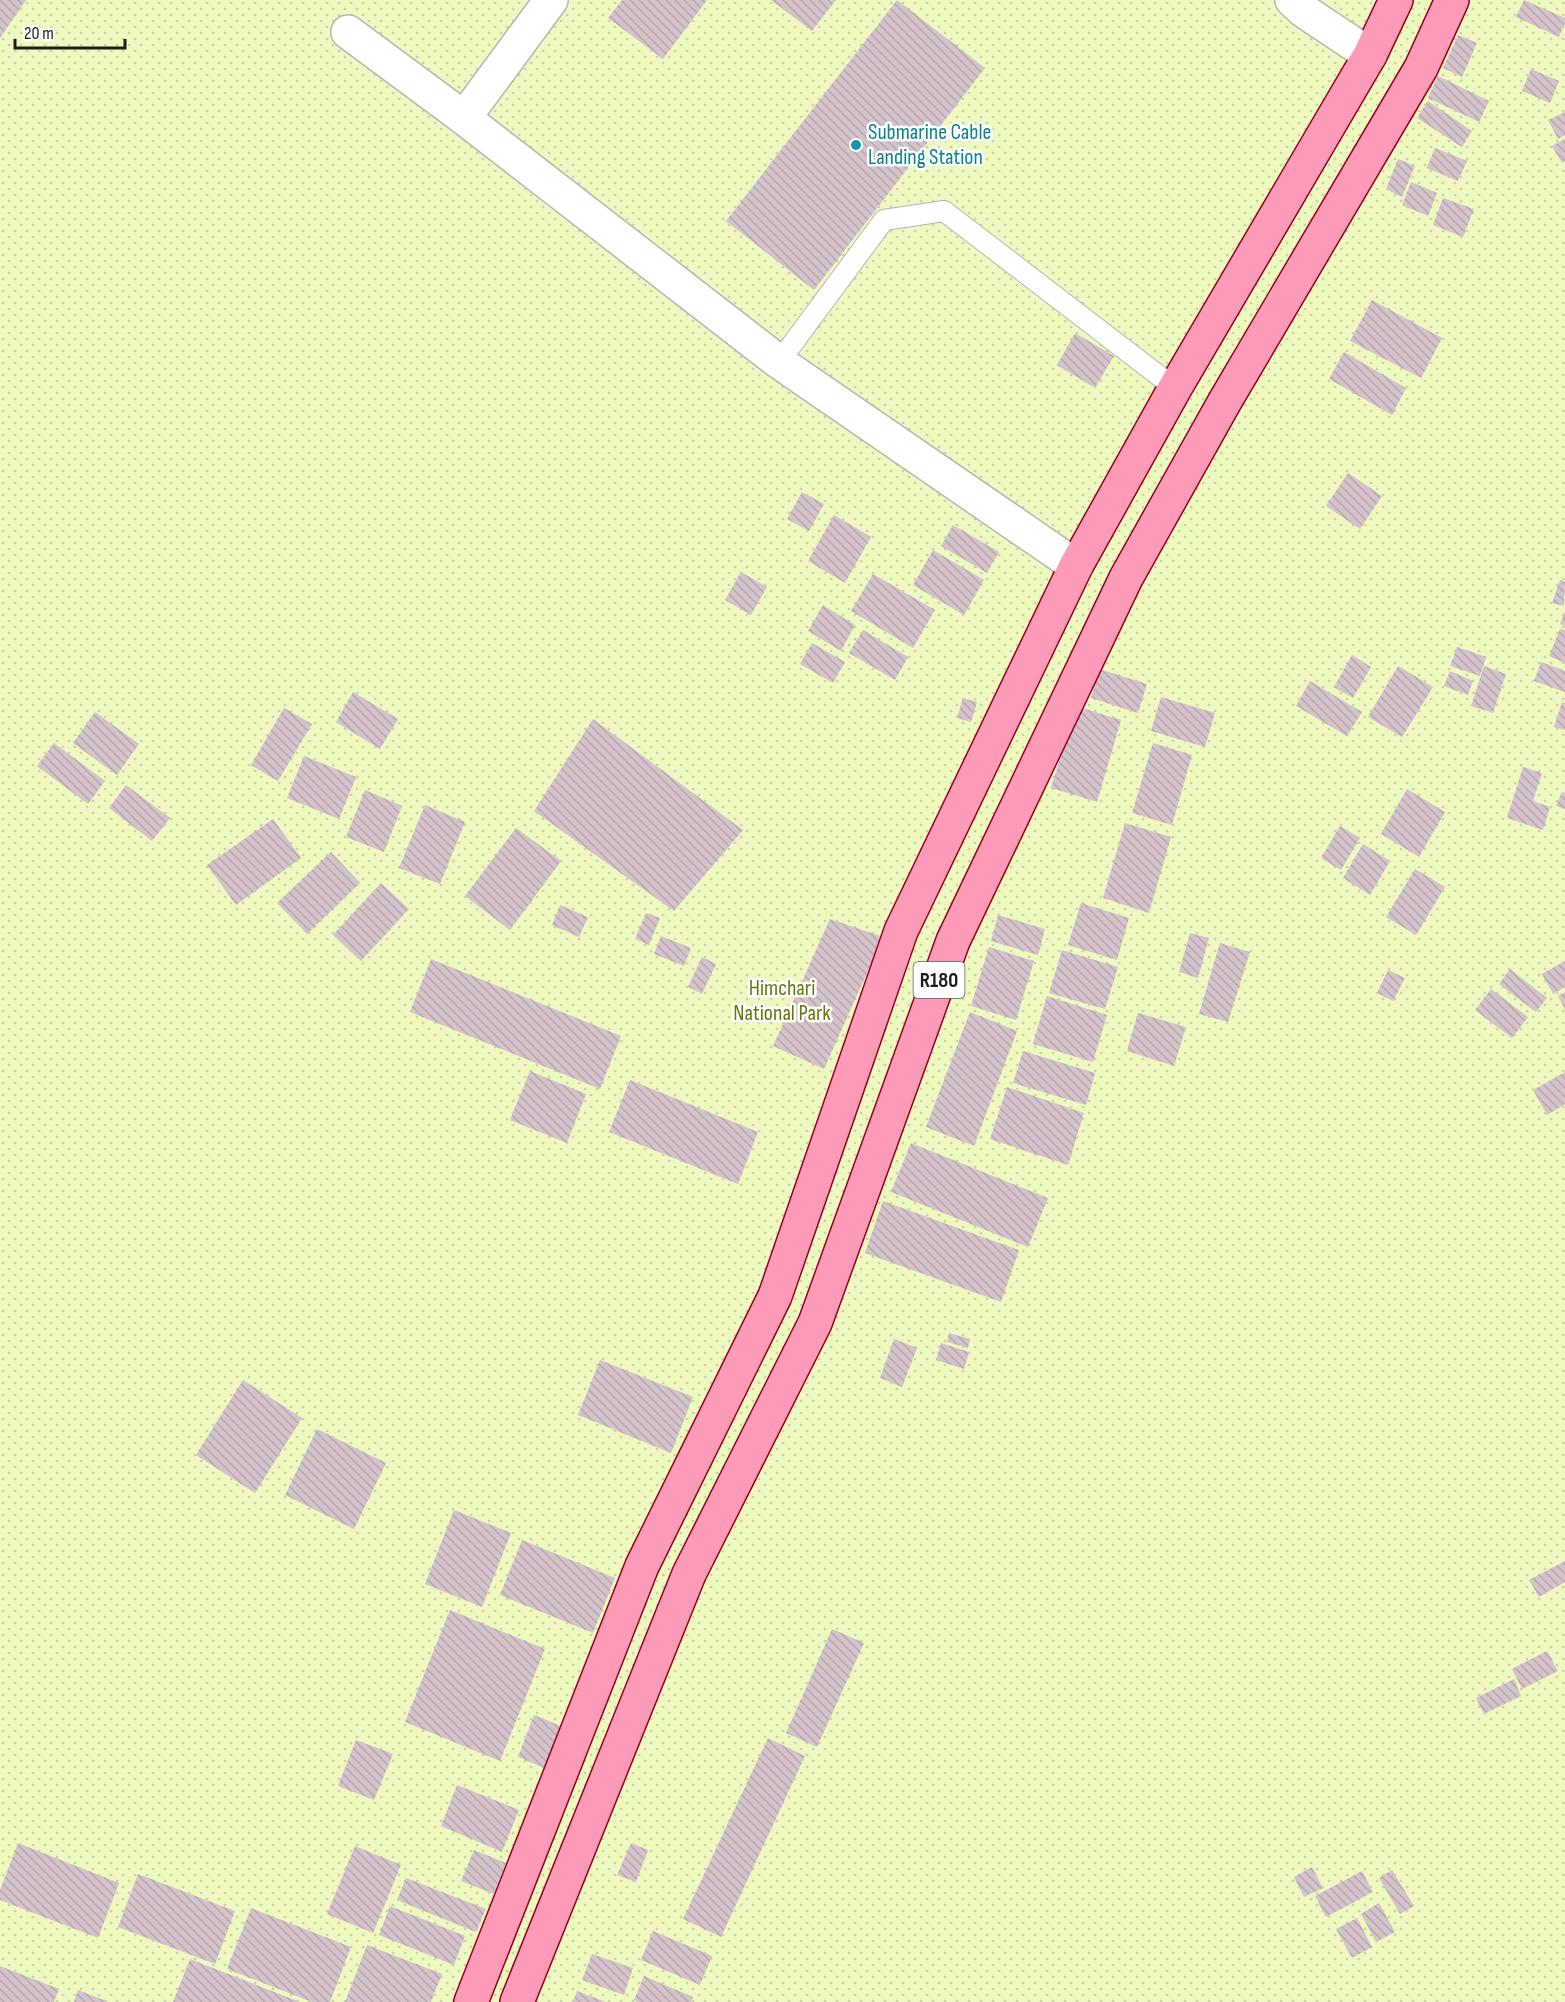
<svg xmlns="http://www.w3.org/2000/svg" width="1565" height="2002" viewBox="0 0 1565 2002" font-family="'Sofia Sans Condensed',sans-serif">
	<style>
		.park { fill: url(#park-dots) }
		.building { fill: url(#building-back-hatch) }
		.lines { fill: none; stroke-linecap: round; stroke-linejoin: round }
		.lane-casing { stroke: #b6b6b6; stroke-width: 22 }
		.street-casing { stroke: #b6b6b6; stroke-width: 36 }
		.primary-casing { stroke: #95001f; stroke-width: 36 }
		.lane { stroke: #fff; stroke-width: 20 }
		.street { stroke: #fff; stroke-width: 33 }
		.primary { stroke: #fc9ab8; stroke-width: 33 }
		.culture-dot { fill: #0f9aa8; stroke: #fff; stroke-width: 2 }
		.labels { text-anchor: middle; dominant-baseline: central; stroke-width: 5; stroke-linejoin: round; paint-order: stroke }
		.shield { fill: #fff; stroke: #616161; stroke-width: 1.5 }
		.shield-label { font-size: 21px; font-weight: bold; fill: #1d1d1d }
		.culture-label { font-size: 22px; fill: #0d838f; stroke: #fff; text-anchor: start }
		.park-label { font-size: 22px; fill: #637a0b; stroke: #fff }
	</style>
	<defs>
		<pattern id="park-dots" width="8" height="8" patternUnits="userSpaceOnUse" patternTransform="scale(1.5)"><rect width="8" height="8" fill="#edf9be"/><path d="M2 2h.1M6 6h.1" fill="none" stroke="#cbd5a3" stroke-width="1.8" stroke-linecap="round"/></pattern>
		<pattern id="building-back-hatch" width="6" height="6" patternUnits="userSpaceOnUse" patternTransform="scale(1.5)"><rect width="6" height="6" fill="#d5c3cb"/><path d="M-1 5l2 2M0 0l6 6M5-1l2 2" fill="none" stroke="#b6a7ae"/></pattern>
	</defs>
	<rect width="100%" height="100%" fill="#eee2e5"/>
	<rect class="park" x="0" y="0" width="1565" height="2002"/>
	<g class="building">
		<polygon points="0,0 26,0 0,38"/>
		<polygon points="622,0 707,0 663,59 608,18"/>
		<polygon points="771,0 836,0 812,31"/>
		<polygon points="897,0 985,68 814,290 726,221"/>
		<polygon points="1524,0 1565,18 1565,23 1559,37 1516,17"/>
		<polygon points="1458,35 1477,43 1462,77 1443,68"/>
		<polygon points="1531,69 1559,81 1550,103 1522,91"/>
		<polygon points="1438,76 1489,101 1479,122 1428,98"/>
		<polygon points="1428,101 1472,131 1462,147 1417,118"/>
		<polygon points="1565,112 1565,135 1558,139 1548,120"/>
		<polygon points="1565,139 1565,161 1562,163 1552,146"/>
		<polygon points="1435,148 1467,161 1458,181 1427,168"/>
		<polygon points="1398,159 1415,166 1402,197 1386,189"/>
		<polygon points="1411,182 1437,193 1428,216 1402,205"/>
		<polygon points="1443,198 1474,209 1463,237 1433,225"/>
		<polygon points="1372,300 1442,338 1421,378 1350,341"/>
		<polygon points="1075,333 1114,356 1095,388 1057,365"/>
		<polygon points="1344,352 1406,388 1392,415 1329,379"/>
		<polygon points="1348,473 1382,496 1360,529 1326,506"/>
		<polygon points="802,492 824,504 809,531 787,519"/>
		<polygon points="834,515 871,537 845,583 808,561"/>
		<polygon points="953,525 999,552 987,573 941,546"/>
		<polygon points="933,550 984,580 964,615 913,585"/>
		<polygon points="741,572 767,587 751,615 725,600"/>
		<polygon points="873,574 935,610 913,648 851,611"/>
		<polygon points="1560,580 1565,582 1564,606 1552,603"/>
		<polygon points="823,605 855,625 841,651 808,631"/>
		<polygon points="1565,611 1565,626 1560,624"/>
		<polygon points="1560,629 1565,630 1565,663 1549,656"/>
		<polygon points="863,630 908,657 895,680 849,653"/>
		<polygon points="812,643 845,662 833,683 800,664"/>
		<polygon points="1457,647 1486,657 1480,676 1450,666"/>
		<polygon points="1352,655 1371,667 1353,698 1334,687"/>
		<polygon points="1541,662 1565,671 1565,692 1534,681"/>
		<polygon points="1398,666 1433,687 1402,737 1368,717"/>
		<polygon points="1484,666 1506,674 1493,713 1471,706"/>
		<polygon points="1099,669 1147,684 1138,713 1091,698"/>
		<polygon points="1450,671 1473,681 1468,695 1444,686"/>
		<polygon points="1310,681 1362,712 1347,736 1296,706"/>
		<polygon points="353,692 398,719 380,749 336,722"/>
		<polygon points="1161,697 1215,713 1205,747 1151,731"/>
		<polygon points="963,698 977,702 971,722 957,718"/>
		<polygon points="1562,702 1565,703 1565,730 1554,727"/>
		<polygon points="1076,706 1121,720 1097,802 1051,788"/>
		<polygon points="284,708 312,724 278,781 251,765"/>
		<polygon points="95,712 139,744 117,775 73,743"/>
		<polygon points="593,719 743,830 674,911 534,811"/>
		<polygon points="54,743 105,781 88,804 37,766"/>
		<polygon points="1153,743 1192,755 1172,825 1132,813"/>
		<polygon points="304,756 356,777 339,819 287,798"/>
		<polygon points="1523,767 1542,773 1533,801 1550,807 1543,830 1507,818"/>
		<polygon points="126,785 170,818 152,841 109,808"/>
		<polygon points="1407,789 1445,812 1419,857 1381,834"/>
		<polygon points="365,790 402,806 384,852 346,837"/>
		<polygon points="1562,792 1565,793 1565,809 1556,806"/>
		<polygon points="425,805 465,822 440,884 399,868"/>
		<polygon points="273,819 301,858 236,905 207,865"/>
		<polygon points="1125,823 1171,837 1149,913 1103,898"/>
		<polygon points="1340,826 1360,838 1341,870 1321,858"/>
		<polygon points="516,828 561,861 510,930 465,896"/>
		<polygon points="1363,844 1390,861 1370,895 1343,878"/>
		<polygon points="331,852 360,883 307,934 277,903"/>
		<polygon points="1415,869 1445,887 1416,935 1386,917"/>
		<polygon points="381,883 409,909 361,961 333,935"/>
		<polygon points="1081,903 1129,918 1117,960 1068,945"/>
		<polygon points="560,905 588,917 579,937 552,925"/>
		<polygon points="646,913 660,918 649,945 635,939"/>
		<polygon points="998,915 1045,929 1038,955 991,941"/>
		<polygon points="830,919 883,937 824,1069 773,1046"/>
		<polygon points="1190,933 1209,938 1198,978 1179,972"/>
		<polygon points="661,936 691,948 684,966 654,954"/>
		<polygon points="1220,943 1250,952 1228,1022 1199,1014"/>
		<polygon points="989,947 1034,961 1016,1020 971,1006"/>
		<polygon points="1062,950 1118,967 1105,1009 1049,993"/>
		<polygon points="702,957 716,964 702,994 688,987"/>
		<polygon points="431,959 621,1036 600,1089 410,1012"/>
		<polygon points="1565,961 1565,987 1553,994 1542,974"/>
		<polygon points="1510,969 1547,998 1536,1012 1499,984"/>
		<polygon points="1388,970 1405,978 1393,1001 1377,993"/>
		<polygon points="1491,989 1528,1017 1512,1038 1475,1010"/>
		<polygon points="1565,992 1565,1009 1558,996"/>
		<polygon points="1047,996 1107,1015 1093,1062 1033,1044"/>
		<polygon points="970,1012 1017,1031 974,1146 926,1127"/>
		<polygon points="1138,1013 1186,1027 1174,1066 1127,1051"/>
		<polygon points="1023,1051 1095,1073 1086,1105 1013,1083"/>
		<polygon points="530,1071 586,1094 567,1143 510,1120"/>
		<polygon points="1565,1072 1565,1104 1547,1115 1533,1090"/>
		<polygon points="630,1080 758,1132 738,1184 609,1132"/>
		<polygon points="1007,1087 1084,1113 1068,1165 990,1139"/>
		<polygon points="911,1143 1048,1198 1028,1247 891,1192"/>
		<polygon points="883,1201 1019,1250 1001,1302 865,1253"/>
		<polygon points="949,1333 970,1339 968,1348 947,1342"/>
		<polygon points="894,1339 917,1348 902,1387 880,1378"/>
		<polygon points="941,1343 969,1352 964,1369 936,1360"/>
		<polygon points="600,1360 693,1397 671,1453 578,1415"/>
		<polygon points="243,1380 302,1418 255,1493 196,1455"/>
		<polygon points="317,1429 386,1463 354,1529 285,1495"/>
		<polygon points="454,1510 511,1533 482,1607 425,1584"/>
		<polygon points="522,1540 615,1578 593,1633 500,1595"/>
		<polygon points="1565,1561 1565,1582 1539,1597 1529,1580"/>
		<polygon points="450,1610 545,1649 500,1761 405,1722"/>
		<polygon points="832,1629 864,1643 817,1747 786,1733"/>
		<polygon points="1547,1651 1558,1671 1522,1689 1512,1669"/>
		<polygon points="1514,1679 1521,1696 1484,1714 1476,1698"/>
		<polygon points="534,1715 568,1729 552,1771 518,1757"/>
		<polygon points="768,1738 805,1756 721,1937 683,1919"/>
		<polygon points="356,1740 393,1754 374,1800 338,1786"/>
		<polygon points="457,1785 519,1810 502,1852 441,1826"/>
		<polygon points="18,1843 119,1883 98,1938 0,1900 0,1890"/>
		<polygon points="631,1843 648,1850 636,1882 617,1875"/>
		<polygon points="355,1846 401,1865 373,1933 327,1914"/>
		<polygon points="474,1850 506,1863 494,1894 461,1881"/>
		<polygon points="1312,1867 1323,1888 1304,1897 1294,1877"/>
		<polygon points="1392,1870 1414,1906 1400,1914 1379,1878"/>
		<polygon points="1362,1871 1373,1892 1326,1917 1315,1896"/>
		<polygon points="138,1874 235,1911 215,1964 118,1927"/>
		<polygon points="406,1878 486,1909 476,1932 397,1900"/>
		<polygon points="1379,1903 1395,1932 1376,1942 1361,1914"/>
		<polygon points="390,1906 465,1936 454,1965 379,1935"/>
		<polygon points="251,1908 351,1947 330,2002 312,2002 227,1969"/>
		<polygon points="1357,1918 1372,1947 1352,1958 1336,1929"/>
		<polygon points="653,1931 712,1956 700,1985 641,1960"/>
		<polygon points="367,1945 442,1974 431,2002 345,2002"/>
		<polygon points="592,1954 633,1968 624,1995 582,1980"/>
		<polygon points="190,1959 300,2002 173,2002"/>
		<polygon points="0,1966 59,1989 54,2002 0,2002"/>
		<polygon points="644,1976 693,1997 691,2002 638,2002 634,2000"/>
		<polygon points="78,1990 109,2002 74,2002"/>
		<polygon points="577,1991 606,2002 573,2002"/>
	</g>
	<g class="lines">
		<defs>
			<polyline id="lane" points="779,362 884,220 944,211 1175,388"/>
			<g id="street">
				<polyline points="1292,0 1304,11 1370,55"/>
				<polyline points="348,32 464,118 779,362 1076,566"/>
				<polyline points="464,118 551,0"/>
			</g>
			<g id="primary">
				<polyline points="471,2002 642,1566 775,1296 901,931 1076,566 1175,388 1370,55 1396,0"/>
				<polyline points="517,2002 689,1574 815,1323 953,941 1126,578 1225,401 1421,68 1452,0"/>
			</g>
		</defs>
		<use href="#lane" class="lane-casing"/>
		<use href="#street" class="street-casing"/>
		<use href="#primary" class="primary-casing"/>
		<use href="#lane" class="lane"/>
		<use href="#street" class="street"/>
		<use href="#primary" class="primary"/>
	</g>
	<circle class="culture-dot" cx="856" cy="145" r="6"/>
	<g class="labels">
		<rect class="shield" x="913.5" y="962" width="51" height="36" rx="4.5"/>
		<g class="shield-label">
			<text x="939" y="980">R180</text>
		</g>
		<g class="culture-label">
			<text x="868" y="132">Submarine Cable<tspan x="868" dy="25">Landing Station</tspan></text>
		</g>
		<g class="park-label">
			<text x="782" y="988">Himchari<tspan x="782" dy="25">National Park</tspan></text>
		</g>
	</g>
	<path d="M15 39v9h110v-9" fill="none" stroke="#1d1d1d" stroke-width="3"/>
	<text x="24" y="39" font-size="18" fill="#1d1d1d" stroke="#ffffff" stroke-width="4.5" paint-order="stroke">20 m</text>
</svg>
